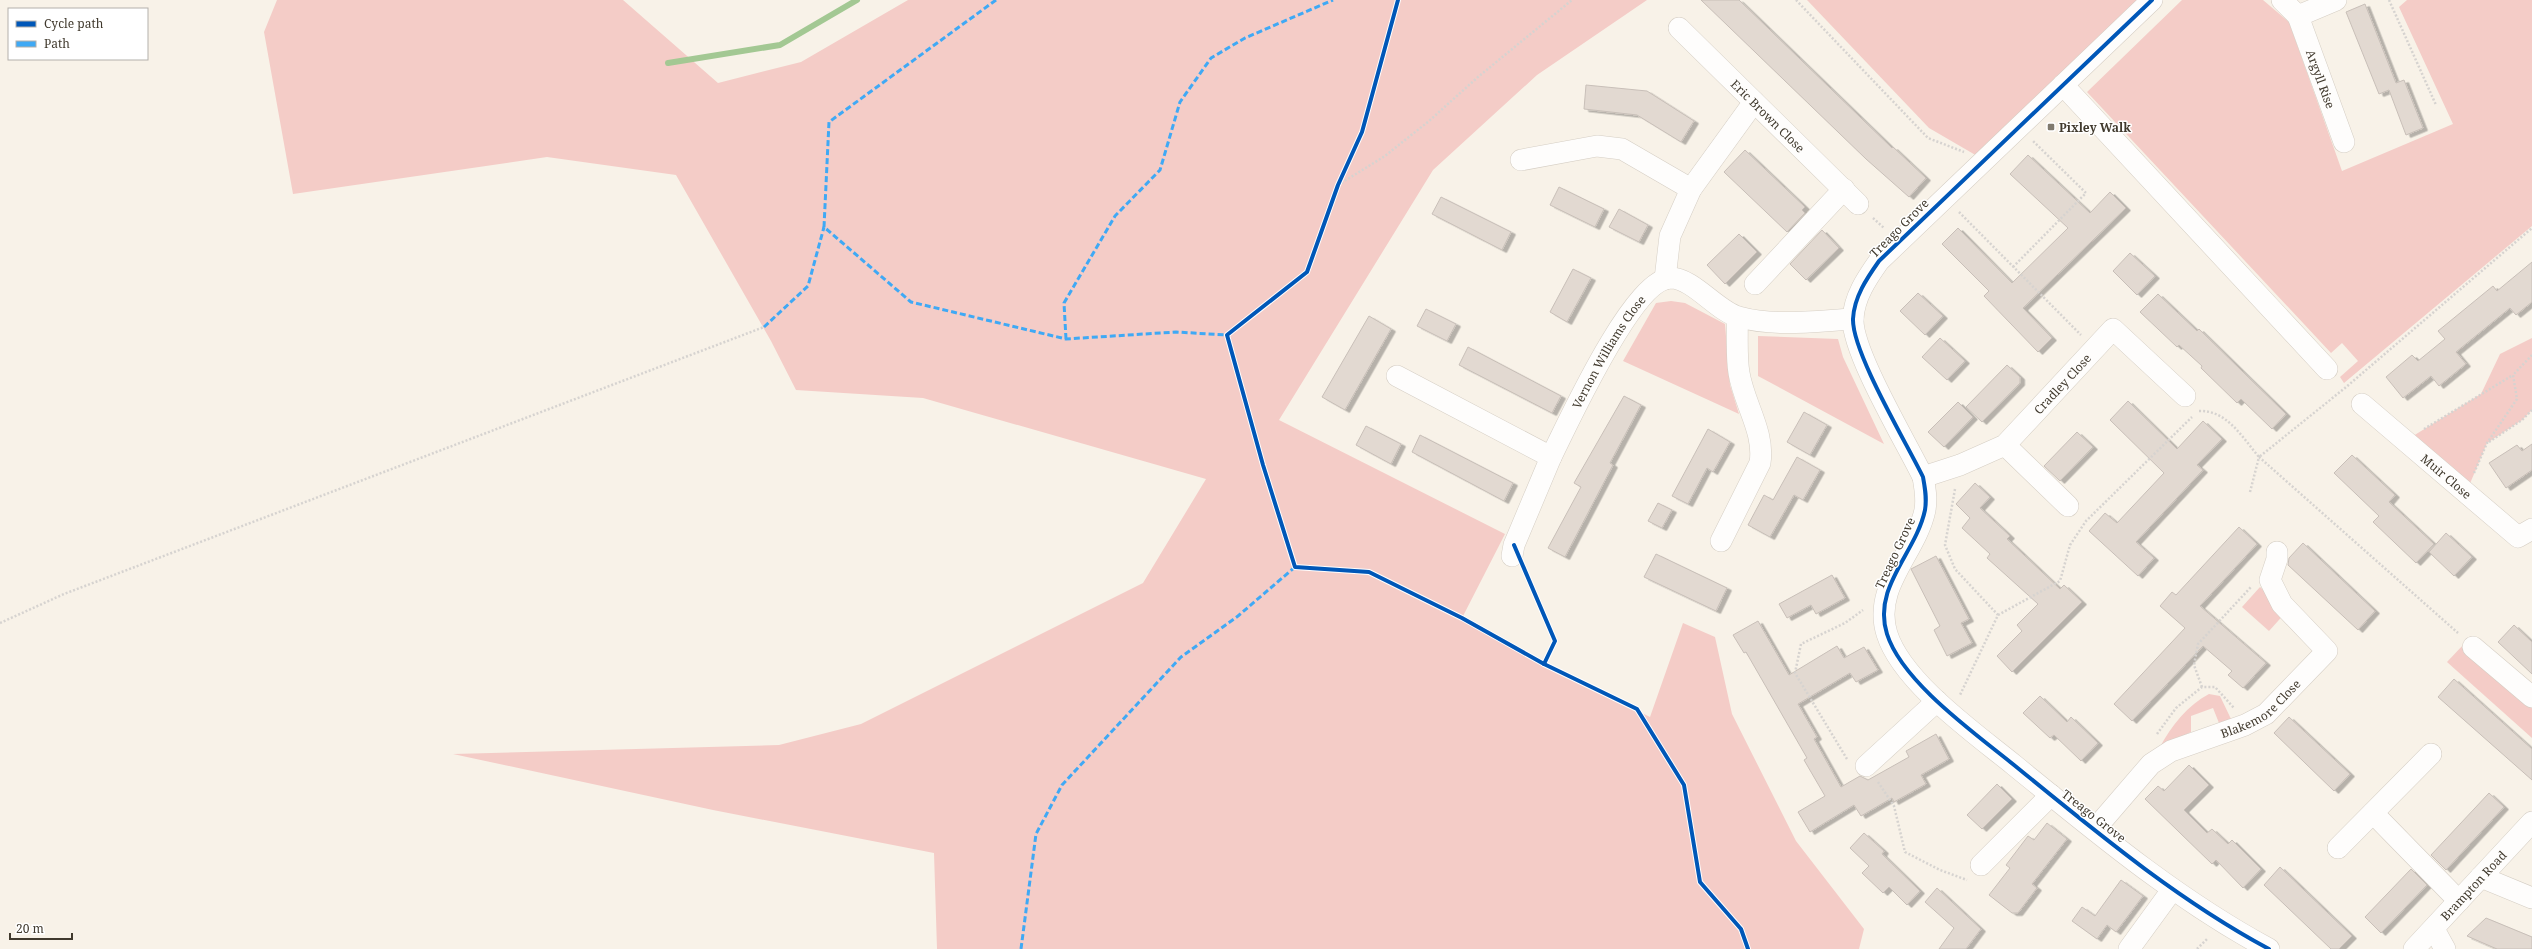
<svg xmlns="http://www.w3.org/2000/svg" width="2532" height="949" viewBox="0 0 2532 949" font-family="'Noto Serif',serif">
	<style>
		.green { fill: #f4ccc7 }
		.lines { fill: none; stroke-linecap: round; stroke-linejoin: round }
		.stream { stroke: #a3c893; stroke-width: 6 }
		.building { fill: #e2d9d1; stroke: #c8bfb8; filter: url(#shadow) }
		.minor-casing { stroke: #d5cec4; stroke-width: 22 }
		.path { stroke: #d6d3d0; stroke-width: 2.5; stroke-dasharray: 2 2; stroke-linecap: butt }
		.minor { stroke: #fefdfc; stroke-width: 21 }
		.quiet { stroke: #3fa9f5; stroke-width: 3; stroke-dasharray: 6 3; stroke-linecap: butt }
		.cycleway-casing { stroke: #fff; stroke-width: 6 }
		.cycleway { stroke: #0057b8; stroke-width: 4 }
		.poi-dot { fill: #807a6e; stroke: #fff; stroke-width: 1.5 }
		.labels { text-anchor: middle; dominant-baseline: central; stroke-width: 3; stroke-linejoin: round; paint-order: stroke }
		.street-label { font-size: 12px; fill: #40392d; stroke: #fff }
		.poi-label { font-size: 12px; font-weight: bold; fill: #40392d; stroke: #fff; text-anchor: start }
	</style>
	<defs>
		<filter id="shadow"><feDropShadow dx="4.5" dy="2.5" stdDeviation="0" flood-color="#0004"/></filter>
	</defs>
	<rect width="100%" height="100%" fill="#f8f2e8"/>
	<g class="green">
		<polygon points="277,0 623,0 718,83 801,62 908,0 1647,0 1537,75 1433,170 1279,420 1505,534 1462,618 1544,664 1650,717 1683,623 1715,637 1732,714 1796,841 1864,929 1859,949 937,949 934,853 713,810 453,754 779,745 861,724 1143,583 1206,479 923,398 796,390 771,341 676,175 547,157 293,194 264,32"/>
		<polygon points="1807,0 2152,0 1984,160 1929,128"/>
		<polygon points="2182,0 2263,0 2289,22 2342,171 2453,124 2399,7 2407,0 2532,0 2532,226 2344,383 2340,377 2358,361 2342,343 2331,353 2087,92"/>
		<polygon points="1671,301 1685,303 1725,324 1730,385 1739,414 1623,361 1656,303"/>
		<polygon points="1758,336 1838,339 1843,357 1884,444 1758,376"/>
		<polygon points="2532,338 2532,410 2522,420 2487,443 2466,493 2405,441 2481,394 2500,354"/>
		<polygon points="2260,587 2287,611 2269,631 2242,607"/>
		<polygon points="2464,644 2532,704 2532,738 2447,662"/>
		<path d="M2209,694l11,2 11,23 -12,4 -6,-15 -22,8v16l-31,15c11,-21 28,-42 49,-53z"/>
	</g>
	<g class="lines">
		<polyline class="stream" points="668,63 780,45 857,0"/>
	</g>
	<g class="building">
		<polygon points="1701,0 1739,0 1892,148 1893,147 1926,178 1909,197 1866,159"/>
		<polygon points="2365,4 2396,83 2404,80 2423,128 2406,135 2389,90 2379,94 2346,12"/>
		<polygon points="1586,85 1647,91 1694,121 1681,142 1637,115 1584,109"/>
		<polygon points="1745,150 1805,207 1802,210 1805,213 1787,232 1724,172"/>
		<polygon points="2028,155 2090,213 2110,192 2126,208 2023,308 2052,338 2038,352 1984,296 1989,291 1942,244 1958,228 2012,283 2068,228 2010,174"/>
		<polygon points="1559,187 1604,209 1595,227 1550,205"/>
		<polygon points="1441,197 1511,232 1502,250 1432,214"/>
		<polygon points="1619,209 1648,225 1639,242 1609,227"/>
		<polygon points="1822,230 1839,248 1806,280 1790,264"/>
		<polygon points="1739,234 1757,252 1725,284 1707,265"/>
		<polygon points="2130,253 2155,276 2137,295 2113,271"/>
		<polygon points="2532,262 2532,302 2516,315 2510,308 2456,352 2466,364 2439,386 2431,376 2403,398 2386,377 2412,355 2418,361 2445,339 2438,331 2493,286 2497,291"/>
		<polygon points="1573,269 1591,278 1567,322 1550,312"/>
		<polygon points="1918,293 1943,316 1925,335 1900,311"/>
		<polygon points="2158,294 2197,331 2199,329 2286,414 2272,429 2241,399 2237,403 2201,368 2202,366 2179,345 2177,347 2140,312"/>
		<polygon points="1426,309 1456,324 1447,341 1417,326"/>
		<polygon points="1369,316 1391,329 1345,410 1322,397"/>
		<polygon points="1940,338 1965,361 1947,380 1922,357"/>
		<polygon points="1468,347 1561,396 1552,413 1459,365"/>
		<polygon points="2007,365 2020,377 2020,383 1982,422 1966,407"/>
		<polygon points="1624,396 1641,405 1610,463 1613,465 1565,557 1548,548 1581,487 1574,483"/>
		<polygon points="2128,401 2177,449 2203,421 2222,439 2197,465 2203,470 2136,542 2154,558 2138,576 2089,531 2105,513 2117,523 2164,473 2110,420"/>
		<polygon points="1958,402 1973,417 1944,447 1928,432"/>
		<polygon points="1804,412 1827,425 1810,455 1787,442"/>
		<polygon points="1366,426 1401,444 1391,464 1356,445"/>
		<polygon points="1708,429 1730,442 1713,472 1707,468 1688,504 1672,496"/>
		<polygon points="2077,432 2093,447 2060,481 2044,466"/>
		<polygon points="1420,435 1513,483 1504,501 1412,452"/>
		<polygon points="2532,444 2532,470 2506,488 2489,463 2517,445 2522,451"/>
		<polygon points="2352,455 2395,495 2389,502 2434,544 2416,563 2373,522 2379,516 2334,473"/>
		<polygon points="1797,457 1820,470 1803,500 1794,495 1770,537 1748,525 1764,495 1773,500"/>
		<polygon points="1975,483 1990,497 1980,508 2010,536 2007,539 2060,589 2064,585 2082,602 2012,672 1997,656 2022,631 2017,625 2038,604 1987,558 1990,554 1962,528 1970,518 1956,504"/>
		<polygon points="1658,503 1672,510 1662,528 1648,521"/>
		<polygon points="2239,527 2257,544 2200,606 2266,663 2243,688 2228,675 2232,671 2203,646 2132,721 2114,704 2185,628 2160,606 2172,592 2176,595"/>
		<polygon points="2446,533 2472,557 2454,576 2429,552"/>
		<polygon points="2303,543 2375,611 2358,630 2288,565 2289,558"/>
		<polygon points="1656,554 1727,588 1716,611 1644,577"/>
		<polygon points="1936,556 1969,619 1961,623 1972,643 1947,656 1934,630 1940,626 1911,569"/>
		<polygon points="1832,575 1845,598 1816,614 1811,605 1787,618 1779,604"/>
		<polygon points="1758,621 1789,675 1837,646 1844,658 1864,647 1878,670 1856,682 1850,673 1798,704 1817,737 1814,739 1841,787 1860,776 1868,780 1909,757 1906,751 1936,734 1949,759 1921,775 1926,784 1894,802 1892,798 1861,816 1854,805 1810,832 1798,812 1825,796 1804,760 1807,758 1746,652 1744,653 1733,635"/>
		<polygon points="2514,625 2532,642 2532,674 2498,642"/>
		<polygon points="2454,679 2532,749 2532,780 2438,697"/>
		<polygon points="2040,696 2067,722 2071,717 2098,743 2081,761 2054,735 2050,738 2023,713"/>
		<polygon points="2289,717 2350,774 2334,791 2274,733"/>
		<polygon points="2189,765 2209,785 2184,810 2207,833 2212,829 2228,844 2232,840 2261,869 2243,888 2216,860 2212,864 2145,799 2158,786 2164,791"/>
		<polygon points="1997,784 2012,799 1982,829 1967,815"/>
		<polygon points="2489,793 2504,807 2446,870 2431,855"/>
		<polygon points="2047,823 2067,839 2032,884 2037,888 2018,913 2012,913 1989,895 2010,868 2006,865 2028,836 2034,840"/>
		<polygon points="1864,833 1884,851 1882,854 1920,891 1907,905 1889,887 1883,893 1862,873 1869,866 1850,848"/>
		<polygon points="2280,867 2352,936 2339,949 2331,949 2264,885"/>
		<polygon points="2411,869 2427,885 2381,933 2365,917"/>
		<polygon points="2121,880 2143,896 2116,932 2107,925 2097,939 2072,921 2082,907 2095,916"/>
		<polygon points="1937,888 1981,929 1966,949 1939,949 1954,928 1925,902"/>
		<polygon points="2486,918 2532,937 2532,949 2497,949 2467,936"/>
	</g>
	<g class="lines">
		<defs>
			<g id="minor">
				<path d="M2152,0l-273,261c-12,17 -25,36 -26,58 -1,33 53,123 70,158 2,11 4,21 2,33 -9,43 -53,77 -38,124 15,48 89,100 127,131 81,66 162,134 255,184"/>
				<polyline points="2282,0 2298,16 2336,0"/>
				<path id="s1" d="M2298,16l46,126"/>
				<path id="s2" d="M1679,28l179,176"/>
				<polyline points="2063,85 2327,369"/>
				<polyline points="1521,160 1597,146 1622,149 1691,189"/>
				<polyline points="1665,279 1670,236 1691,189 1754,102"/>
				<polyline points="1755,284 1844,189"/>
				<path id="s3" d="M1397,376l154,81c17,-34 82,-178 120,-179 22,0 47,34 68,39 36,10 77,4 114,2"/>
				<path id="s4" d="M2362,404l156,133 14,-8"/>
				<polyline points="2005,445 2068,506"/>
				<path id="s5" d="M1923,477l37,-12 45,-20 108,-116 72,67"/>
				<path d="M1721,541l39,-78c5,-31 -16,-59 -21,-90 -3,-18 -1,-38 -2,-56"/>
				<polyline points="1512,556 1514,545 1551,457"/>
				<polyline points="2473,647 2532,697"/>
				<polyline points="1866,766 1937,701"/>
				<polyline points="2373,813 2459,901"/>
				<path id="s6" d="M2095,829l56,-65 20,-13 74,-26 21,-11 61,-63 -45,-47 -12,-24 7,-21v-7"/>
				<polyline points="2338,848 2431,754"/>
				<polyline points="1981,865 2051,795"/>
				<polyline points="2481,877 2532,898"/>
				<polyline points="2434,929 2445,949"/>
				<polyline points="2129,949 2172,890"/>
				<path id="s7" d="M2414,949l118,-127"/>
			</g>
		</defs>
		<use href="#minor" class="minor-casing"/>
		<g class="path">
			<polyline points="1796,0 1928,138 1964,152"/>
			<polyline points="2389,0 2436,105"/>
			<polyline points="1338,185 1385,156 1429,121 1478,77 1572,0"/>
			<polyline points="1959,212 2081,335"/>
			<polyline points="1873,218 1884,228"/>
			<polyline points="2013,267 2086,193 2033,141"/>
			<path d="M2199,411c28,-1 43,26 60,46l86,-69 187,-160"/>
			<polyline points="2424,429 2513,375"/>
			<polyline points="2489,442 2522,420 2532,410"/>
			<polyline points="2474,473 2487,443 2517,399 2513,375 2532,355"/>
			<polyline points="1955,489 1945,545 1955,569 1998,615 1960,695"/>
			<polyline points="2250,492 2259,457 2458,633"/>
			<polyline points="1998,615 2060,581 2070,545 2086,521 2192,417"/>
			<polyline points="0,623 64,594 764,327"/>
			<polyline points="2202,687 2194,665 2198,644 2251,587"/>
			<polyline points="2157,734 2176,708 2202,687 2215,687 2234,708"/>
			<polyline points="1847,759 1795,673 1801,644 1845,623 1863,610"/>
			<polyline points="1878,782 1894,806 1905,852 1940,870 1967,880"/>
			<polyline points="2197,949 2208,938"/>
		</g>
		<use href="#minor" class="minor"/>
		<g class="quiet">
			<polyline points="996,0 829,122 824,227 911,302 1066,339 1176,332 1227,335"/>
			<polyline points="764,327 808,286 824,227"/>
			<polyline points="1066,339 1064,303 1115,216 1160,170 1180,102 1211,58 1245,38 1333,0"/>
			<polyline points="1021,949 1036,834 1062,785 1181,657 1238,616 1295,567"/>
		</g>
		<defs>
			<g id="cycleway">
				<polyline points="1398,0 1362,132 1338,185 1307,272 1227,335 1263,465 1295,567 1369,572 1462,618 1544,664 1637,709 1684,785 1700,882 1741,929 1748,949"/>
				<path d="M2152,0l-273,261c-12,17 -25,36 -26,58 -1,33 53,123 70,158 2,11 4,21 2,33 -9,43 -53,77 -38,124 15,48 89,100 127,131 81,66 162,134 255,184"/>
				<polyline points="1514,545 1555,641 1544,664"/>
			</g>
		</defs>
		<use href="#cycleway" class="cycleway-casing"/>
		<use href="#cycleway" class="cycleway"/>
	</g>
	<rect class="poi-dot" x="2047" y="123" width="8" height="8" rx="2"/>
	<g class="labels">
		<g class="street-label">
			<text stroke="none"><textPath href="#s1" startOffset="67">Argyll Rise</textPath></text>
			<text stroke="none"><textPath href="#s2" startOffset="125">Eric Brown Close</textPath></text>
			<text transform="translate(1899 228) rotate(-45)">Treago Grove</text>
			<text stroke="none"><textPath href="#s3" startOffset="294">Vernon Williams Close</textPath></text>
			<text stroke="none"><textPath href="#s5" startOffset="172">Cradley Close</textPath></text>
			<text stroke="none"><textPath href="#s4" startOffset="111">Muir Close</textPath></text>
			<text transform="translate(1895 553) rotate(-65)">Treago Grove</text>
			<text stroke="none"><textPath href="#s6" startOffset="210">Blakemore Close</textPath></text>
			<text transform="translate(2094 816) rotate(38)">Treago Grove</text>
			<text stroke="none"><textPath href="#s7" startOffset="87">Brampton Road</textPath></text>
		</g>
		<g class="poi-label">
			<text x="2059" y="127">Pixley Walk</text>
		</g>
	</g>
	<rect x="8" y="8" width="140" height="52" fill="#ffffff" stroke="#b3b0ab"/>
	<rect x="16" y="21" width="20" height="6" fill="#0057b8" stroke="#b3b0ab"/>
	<text x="44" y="28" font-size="12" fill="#40392d">Cycle path</text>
	<rect x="16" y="41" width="20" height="6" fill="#3fa9f5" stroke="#b3b0ab"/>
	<text x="44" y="48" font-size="12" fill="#40392d">Path</text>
	<path d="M10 933v6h62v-6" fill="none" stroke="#40392d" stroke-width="2"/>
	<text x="16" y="933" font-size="12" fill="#40392d" stroke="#ffffff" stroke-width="3" paint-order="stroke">20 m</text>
</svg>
